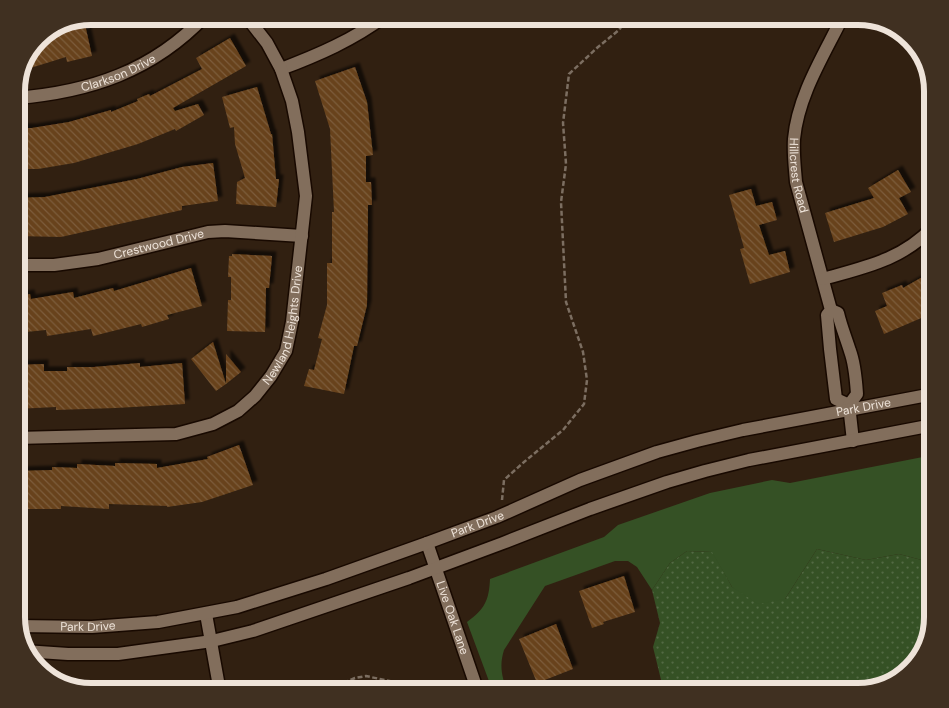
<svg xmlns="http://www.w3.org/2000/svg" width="949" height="708" viewBox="0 0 949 708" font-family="'DM Sans',sans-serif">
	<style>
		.grass { fill: url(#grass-dots) }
		.forest { fill: url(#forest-firs) }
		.green { fill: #355125 }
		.building { fill: url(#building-back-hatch); filter: url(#shadow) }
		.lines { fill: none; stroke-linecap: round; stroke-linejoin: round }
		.street-casing { stroke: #180900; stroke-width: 15 }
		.secondary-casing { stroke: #180900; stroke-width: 15 }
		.path { stroke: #7c6e61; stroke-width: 2.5; stroke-dasharray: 5 2.5; stroke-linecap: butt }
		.street { stroke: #826e5c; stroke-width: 12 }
		.secondary { stroke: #826e5c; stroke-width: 12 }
		.labels { text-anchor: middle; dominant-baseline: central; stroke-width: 5; stroke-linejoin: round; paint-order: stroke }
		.street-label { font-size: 12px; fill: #eee3d9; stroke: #312011 }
		.rim { fill: none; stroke: #eee3d9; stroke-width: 6 }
	</style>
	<defs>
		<pattern id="grass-dots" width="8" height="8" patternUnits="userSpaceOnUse" patternTransform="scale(1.25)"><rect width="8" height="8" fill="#355125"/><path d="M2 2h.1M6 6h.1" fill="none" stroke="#536a44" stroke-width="1.8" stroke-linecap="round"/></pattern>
		<pattern id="forest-firs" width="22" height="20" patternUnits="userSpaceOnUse" patternTransform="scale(1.25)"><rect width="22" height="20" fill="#355125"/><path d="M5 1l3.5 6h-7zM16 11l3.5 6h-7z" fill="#536a44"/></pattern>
		<pattern id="building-back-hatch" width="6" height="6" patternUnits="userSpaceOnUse" patternTransform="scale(1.25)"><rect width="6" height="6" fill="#67421c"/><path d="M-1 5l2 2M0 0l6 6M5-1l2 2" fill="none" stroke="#7d5d3c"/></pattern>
		<filter id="shadow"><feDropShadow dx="4.5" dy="-4.5" stdDeviation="1" flood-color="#0009"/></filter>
	</defs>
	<rect width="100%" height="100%" fill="#312011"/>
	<polygon class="grass" points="817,549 866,560 899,554 933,563 933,617 917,663 891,684 858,692 664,692 653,647 660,623 652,590 670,563 687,551 713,552 732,587 785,599"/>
	<polygon class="forest" points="147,681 166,690 186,692 91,692 68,684"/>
	<path class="green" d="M933,455v108l-34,-9 -33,6 -49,-11 -32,50 -27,5 -26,-17 -20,-35 -25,-1 -17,12 -18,27 -15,-23 -9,-6h-13l-70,25 -41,64c-5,16 -2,26 3,42h-14l-26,-70c18,-13 22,-22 23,-43l114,-42 14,-12 92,-32 62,-13 18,3z"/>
	<g class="building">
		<polygon points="84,20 92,56 67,62 66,57 24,70 41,35"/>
		<polygon points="230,38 246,66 173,108 175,111 198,104 204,115 176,131 175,129 138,144 74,163 38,169 16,169 16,128 32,128 69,122 111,110 111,112 138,101 137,99 149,94 150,96 202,69 196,58"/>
		<polygon points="355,67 367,102 373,155 366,156 366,182 371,182 372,205 368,205 367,305 357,346 354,346 344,394 304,386 309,369 314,370 322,339 318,338 327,305 327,263 332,263 332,212 334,212 330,129 315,81"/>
		<polygon points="257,87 271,134 272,134 276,179 279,179 276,207 236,204 237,182 245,178 235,144 234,127 230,128 222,97"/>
		<polygon points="213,163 218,201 182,206 182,210 61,237 16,236 16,198 45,197 137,179 182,167"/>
		<polygon points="898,170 911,192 899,198 908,214 883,227 834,242 825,213 874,198 868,188"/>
		<polygon points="751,189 756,206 772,202 777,220 759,225 769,255 785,251 790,272 750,284 740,249 744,248 729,195"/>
		<polygon points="232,254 272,256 269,288 266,288 265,332 227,331 228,300 231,300 231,277 228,277 229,256 232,256"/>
		<polygon points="191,268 202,306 167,315 169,319 142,327 141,324 93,336 91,329 47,336 46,330 16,333 16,296 30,294 31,299 73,292 74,298 113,288 114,291"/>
		<polygon points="933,271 933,313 884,334 875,311 887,306 882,293 902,285 903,288"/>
		<polygon points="213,342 226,384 216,391 191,359"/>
		<polygon points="226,354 241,372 226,384"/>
		<polygon points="140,363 140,367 182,363 185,404 116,408 56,410 56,407 16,409 16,365 44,364 44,371 67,371 67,367 94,367"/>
		<polygon points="239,445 253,485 202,502 167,507 167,506 109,504 109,509 61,506 61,509 20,509 19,471 52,470 52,467 77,468 77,464 115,466 115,463 157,464 157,468 208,459 207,457"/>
		<polygon points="624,576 635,612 603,622 604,624 592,628 579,591"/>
		<polygon points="556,624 573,669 537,683 519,639"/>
	</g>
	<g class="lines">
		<defs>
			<g id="street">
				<path id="s1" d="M843,16c-19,39 -45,79 -49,123 -1,15 1,29 2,43l35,128 -4,5 3,34 6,50 13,6"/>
				<path d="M281,69c37,-14 72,-29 104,-53"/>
				<path id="s2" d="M16,98c74,-6 137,-27 189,-82"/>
				<path id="s3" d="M16,265h38l44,-6 110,-27 17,-1 77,5"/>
				<path d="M823,279c42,-12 79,-19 110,-52"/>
				<path d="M831,310l7,3c3,13 8,25 12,38 5,13 6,29 7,43l-8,11 4,36"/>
				<path id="s4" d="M16,438l160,-4 37,-10 25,-13 17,-15 16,-20 15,-25 6,-29 14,-126 -8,-64 -6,-31 -11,-32 -14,-26 -21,-27"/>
				<path id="s5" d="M427,543l51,149"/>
			</g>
			<g id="secondary">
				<polyline points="206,614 220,692"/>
				<path id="s6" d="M17,626l75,1 66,-5 79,-15 89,-28 101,-36 70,-26 83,-37 77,-28 40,-11 46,-11 190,-36"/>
				<polyline points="24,651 68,654 118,654 212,641 253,631 409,578 503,543 590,509 667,482 705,471 749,460 933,425"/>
			</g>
		</defs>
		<use href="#street" class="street-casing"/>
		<use href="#secondary" class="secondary-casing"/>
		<g class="path">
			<polyline points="502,500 504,480 524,462 563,430 584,404 587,380 583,352 566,302 561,202 566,164 563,123 569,74 598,47 619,30 629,16"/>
			<polyline points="323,692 355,678 366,676 417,687 422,692"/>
		</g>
		<use href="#street" class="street"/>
		<use href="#secondary" class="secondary"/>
	</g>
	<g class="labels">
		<g class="street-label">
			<text stroke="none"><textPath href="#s2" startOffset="106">Clarkson Drive</textPath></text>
			<text stroke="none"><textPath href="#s1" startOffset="170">Hillcrest Road</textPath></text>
			<text stroke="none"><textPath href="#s3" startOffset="145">Crestwood Drive</textPath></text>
			<text stroke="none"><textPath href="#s4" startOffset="328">Newland Heights Drive</textPath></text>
			<text stroke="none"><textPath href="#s6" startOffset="881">Park Drive</textPath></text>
			<text stroke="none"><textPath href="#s6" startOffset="476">Park Drive</textPath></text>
			<text stroke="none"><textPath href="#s5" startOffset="79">Live Oak Lane</textPath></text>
			<text stroke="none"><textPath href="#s6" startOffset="71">Park Drive</textPath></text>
		</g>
	</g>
	<path d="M0 0H949V708H0ZM91 25H858A66 66 0 0 1 924 91V617A66 66 0 0 1 858 683H91A66 66 0 0 1 25 617V91A66 66 0 0 1 91 25Z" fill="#403021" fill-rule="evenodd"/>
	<path class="rim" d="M91 25H858A66 66 0 0 1 924 91V617A66 66 0 0 1 858 683H91A66 66 0 0 1 25 617V91A66 66 0 0 1 91 25Z"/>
</svg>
